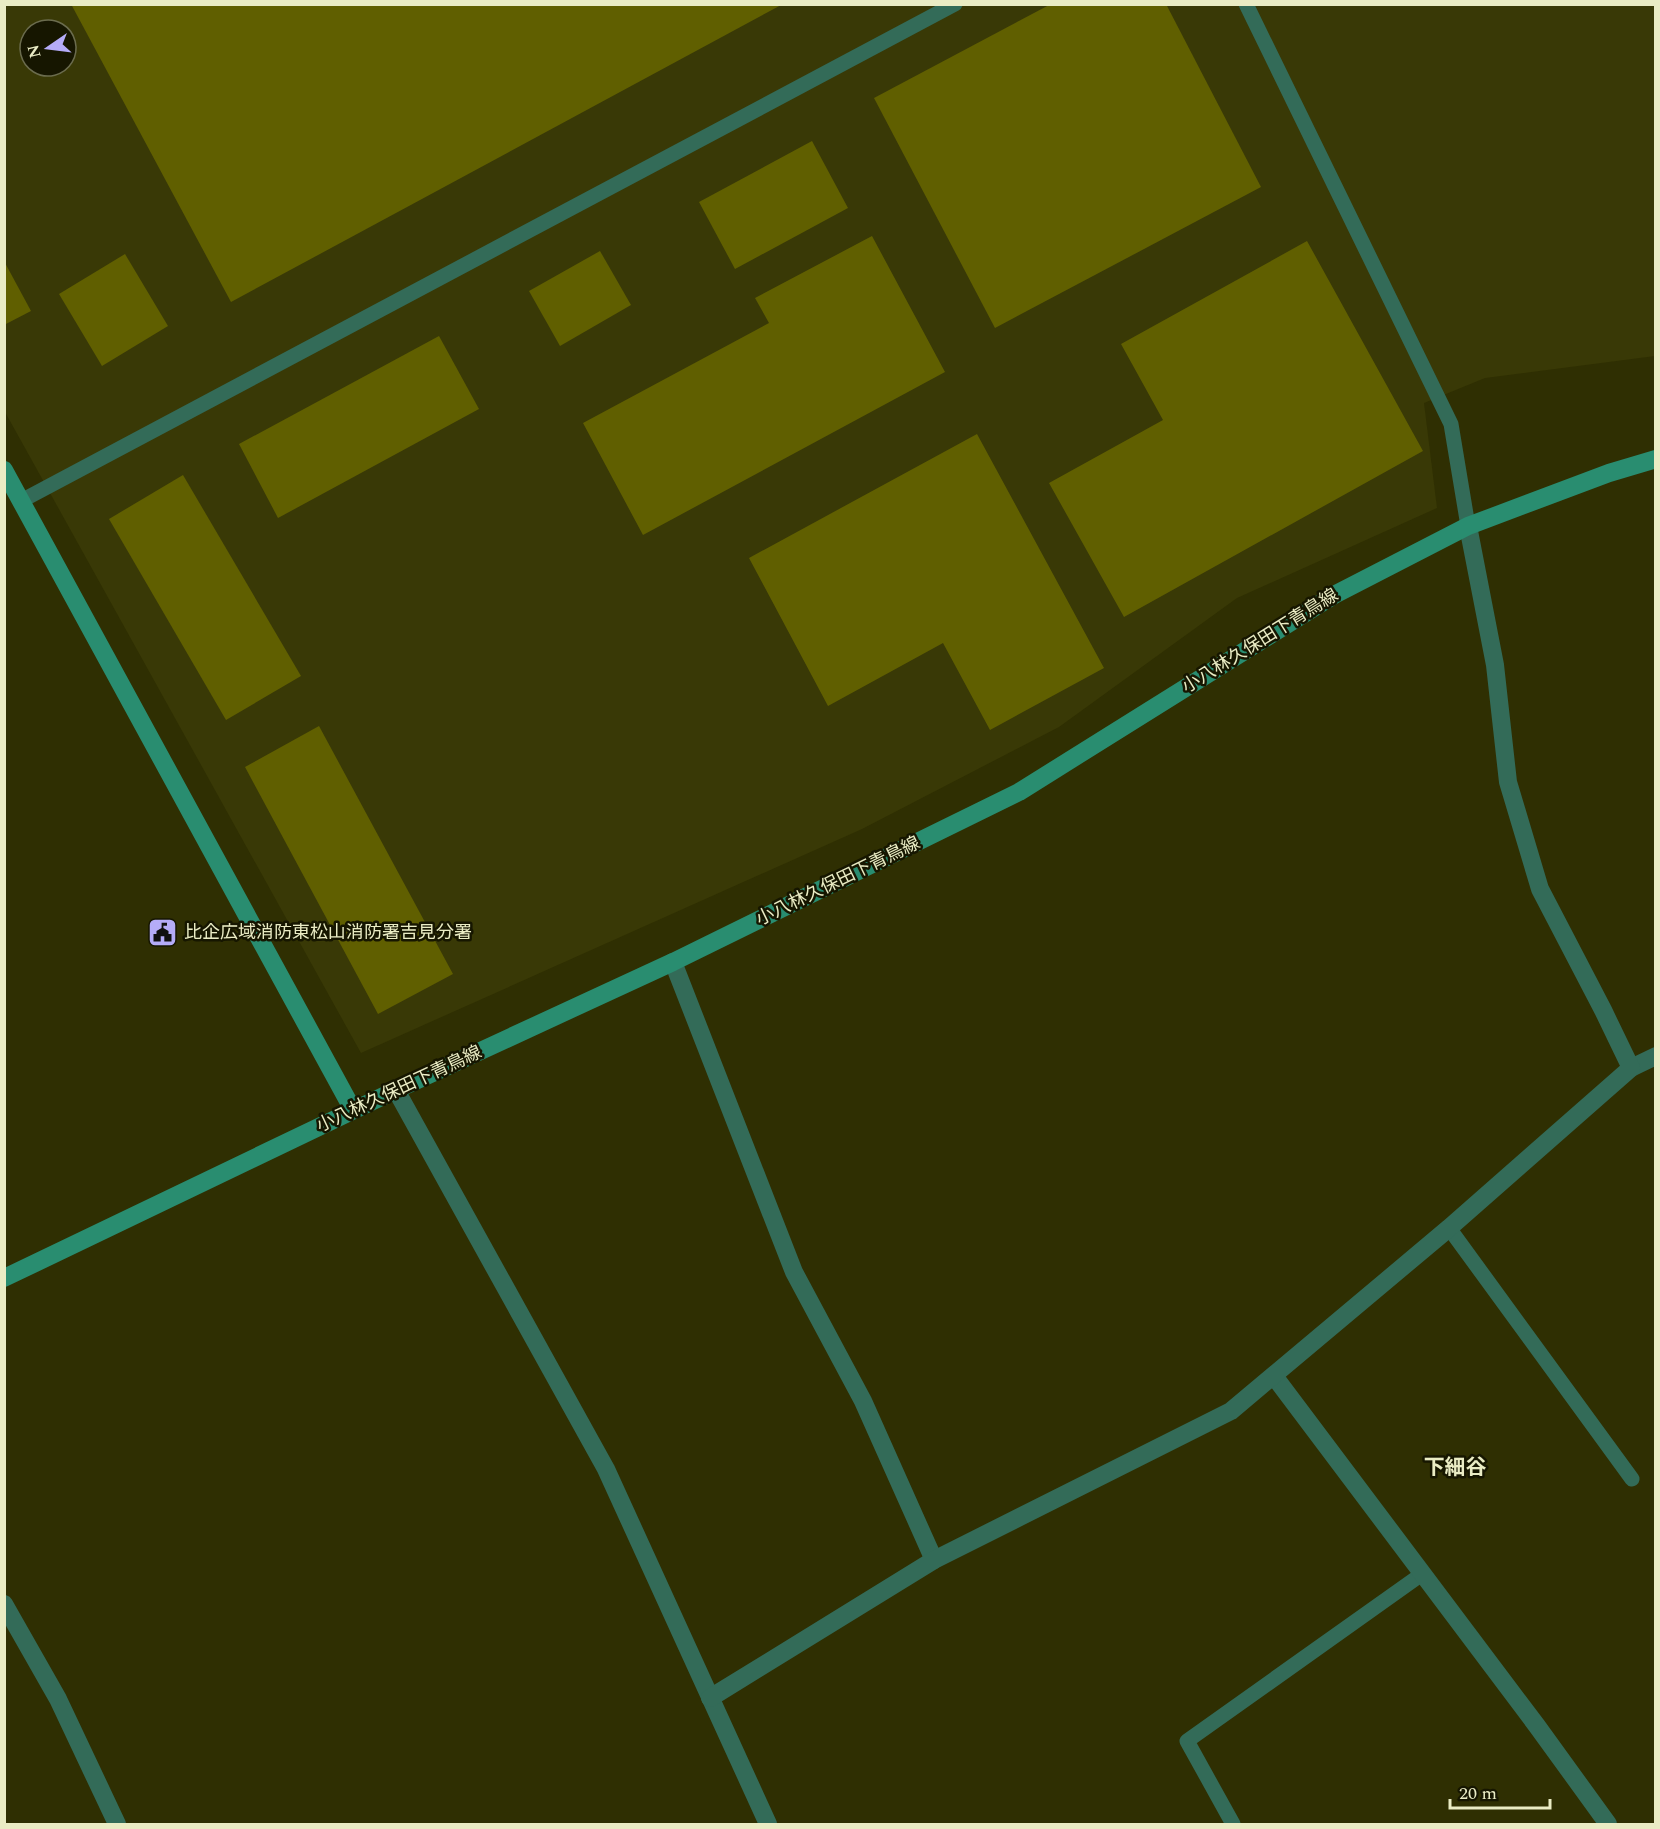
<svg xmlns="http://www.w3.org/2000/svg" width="1660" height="1829" viewBox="0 0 1660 1829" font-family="Spectral,'Noto Sans JP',serif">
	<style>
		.built { fill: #393906; fill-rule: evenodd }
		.building { fill: #605f00 }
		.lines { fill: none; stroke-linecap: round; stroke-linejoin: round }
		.lane { stroke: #336b58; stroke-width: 15 }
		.street { stroke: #336b58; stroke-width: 18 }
		.secondary { stroke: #298d70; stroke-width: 18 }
		.labels { text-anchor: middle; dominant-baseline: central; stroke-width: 5; stroke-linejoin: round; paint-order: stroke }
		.street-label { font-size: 18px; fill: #eaecc4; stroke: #161600 }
		.poi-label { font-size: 18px; fill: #eaecc4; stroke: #161600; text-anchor: start }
		.quarter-label { font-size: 21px; font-weight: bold; fill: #eaecc4; stroke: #161600 }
	</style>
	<rect width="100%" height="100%" fill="#2f2f02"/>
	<path class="built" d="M4,5h1651v351l-170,22 -61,25 13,105 -200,90 -178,129 -197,102 -501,224 -356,-641zM30,30h36v36h-36z"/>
	<g class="building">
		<polygon points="71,4 783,4 231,302"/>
		<polygon points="1051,4 1166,4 1261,187 995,328 874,98"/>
		<polygon points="812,141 848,208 735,269 699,202"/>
		<polygon points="872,236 945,372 643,535 583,423 769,323 755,298"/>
		<polygon points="1307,241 1423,451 1124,617 1049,483 1163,420 1121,344"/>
		<polygon points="600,251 631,305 560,346 529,291"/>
		<polygon points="125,254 168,326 102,366 59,294"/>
		<polygon points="4,261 31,311 4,325"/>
		<polygon points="439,336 479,409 278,518 239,444"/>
		<polygon points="977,434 1104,668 990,730 943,643 828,706 749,558"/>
		<polygon points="183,475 301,676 226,720 109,519"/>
		<polygon points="319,726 453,974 378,1014 245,767"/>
	</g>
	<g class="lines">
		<g class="lane">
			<polyline points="1246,4 1451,424 1468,526"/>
			<polyline points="21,501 955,4"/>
			<polyline points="1449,1228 1632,1479"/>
			<polyline points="1233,1824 1187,1741 1422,1574"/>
		</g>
		<g class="street">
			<polyline points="673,962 794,1272 863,1401 934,1560"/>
			<polyline points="1631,1068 1656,1056"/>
			<polyline points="396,1090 606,1469 768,1824"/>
			<polyline points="1274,1376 1537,1726 1608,1824"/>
			<polyline points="4,1604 58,1699 117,1824"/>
			<polyline points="710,1698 934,1560 1231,1411 1449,1228 1631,1068 1603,1010 1540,889 1508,782 1495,665 1468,526"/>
		</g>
		<g class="secondary">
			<polyline points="4,470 353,1110"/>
			<polyline points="4,1278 396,1090 673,962 1019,792 1334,595 1468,526 1609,473 1656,459"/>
		</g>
	</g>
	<defs>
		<symbol id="civic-square" viewBox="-11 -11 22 22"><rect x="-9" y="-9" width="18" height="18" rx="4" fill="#b5acf8" stroke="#161600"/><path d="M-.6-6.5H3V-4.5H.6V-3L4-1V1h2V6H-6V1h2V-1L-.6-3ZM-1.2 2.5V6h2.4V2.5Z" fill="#111"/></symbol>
	</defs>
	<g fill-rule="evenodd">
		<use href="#civic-square" x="146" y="916" width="33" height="33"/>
	</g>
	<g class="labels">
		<g class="street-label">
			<text transform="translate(1260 641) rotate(-32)">小八林久保田下青鳥線</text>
			<text transform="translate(838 881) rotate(-26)">小八林久保田下青鳥線</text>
			<text transform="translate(399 1089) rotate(-25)">小八林久保田下青鳥線</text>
		</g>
		<g class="poi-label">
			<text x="184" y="932">比企広域消防東松山消防署吉見分署</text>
		</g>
		<g class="quarter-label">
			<text x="1455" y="1468">下細谷</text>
		</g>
	</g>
	<rect width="1660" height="1829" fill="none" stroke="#eaecc4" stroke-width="12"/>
	<g transform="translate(48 48) rotate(256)"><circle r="28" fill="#161600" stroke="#6b6c4e" stroke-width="1.5"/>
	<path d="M0-4.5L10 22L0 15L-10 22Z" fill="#b5acf8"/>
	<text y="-9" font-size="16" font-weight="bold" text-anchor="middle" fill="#eaecc4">N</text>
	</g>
	<path d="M1450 1799v9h100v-9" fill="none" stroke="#eaecc4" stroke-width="3"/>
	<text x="1459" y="1799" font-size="18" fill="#eaecc4" stroke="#161600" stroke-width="4.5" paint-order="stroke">20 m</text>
</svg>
